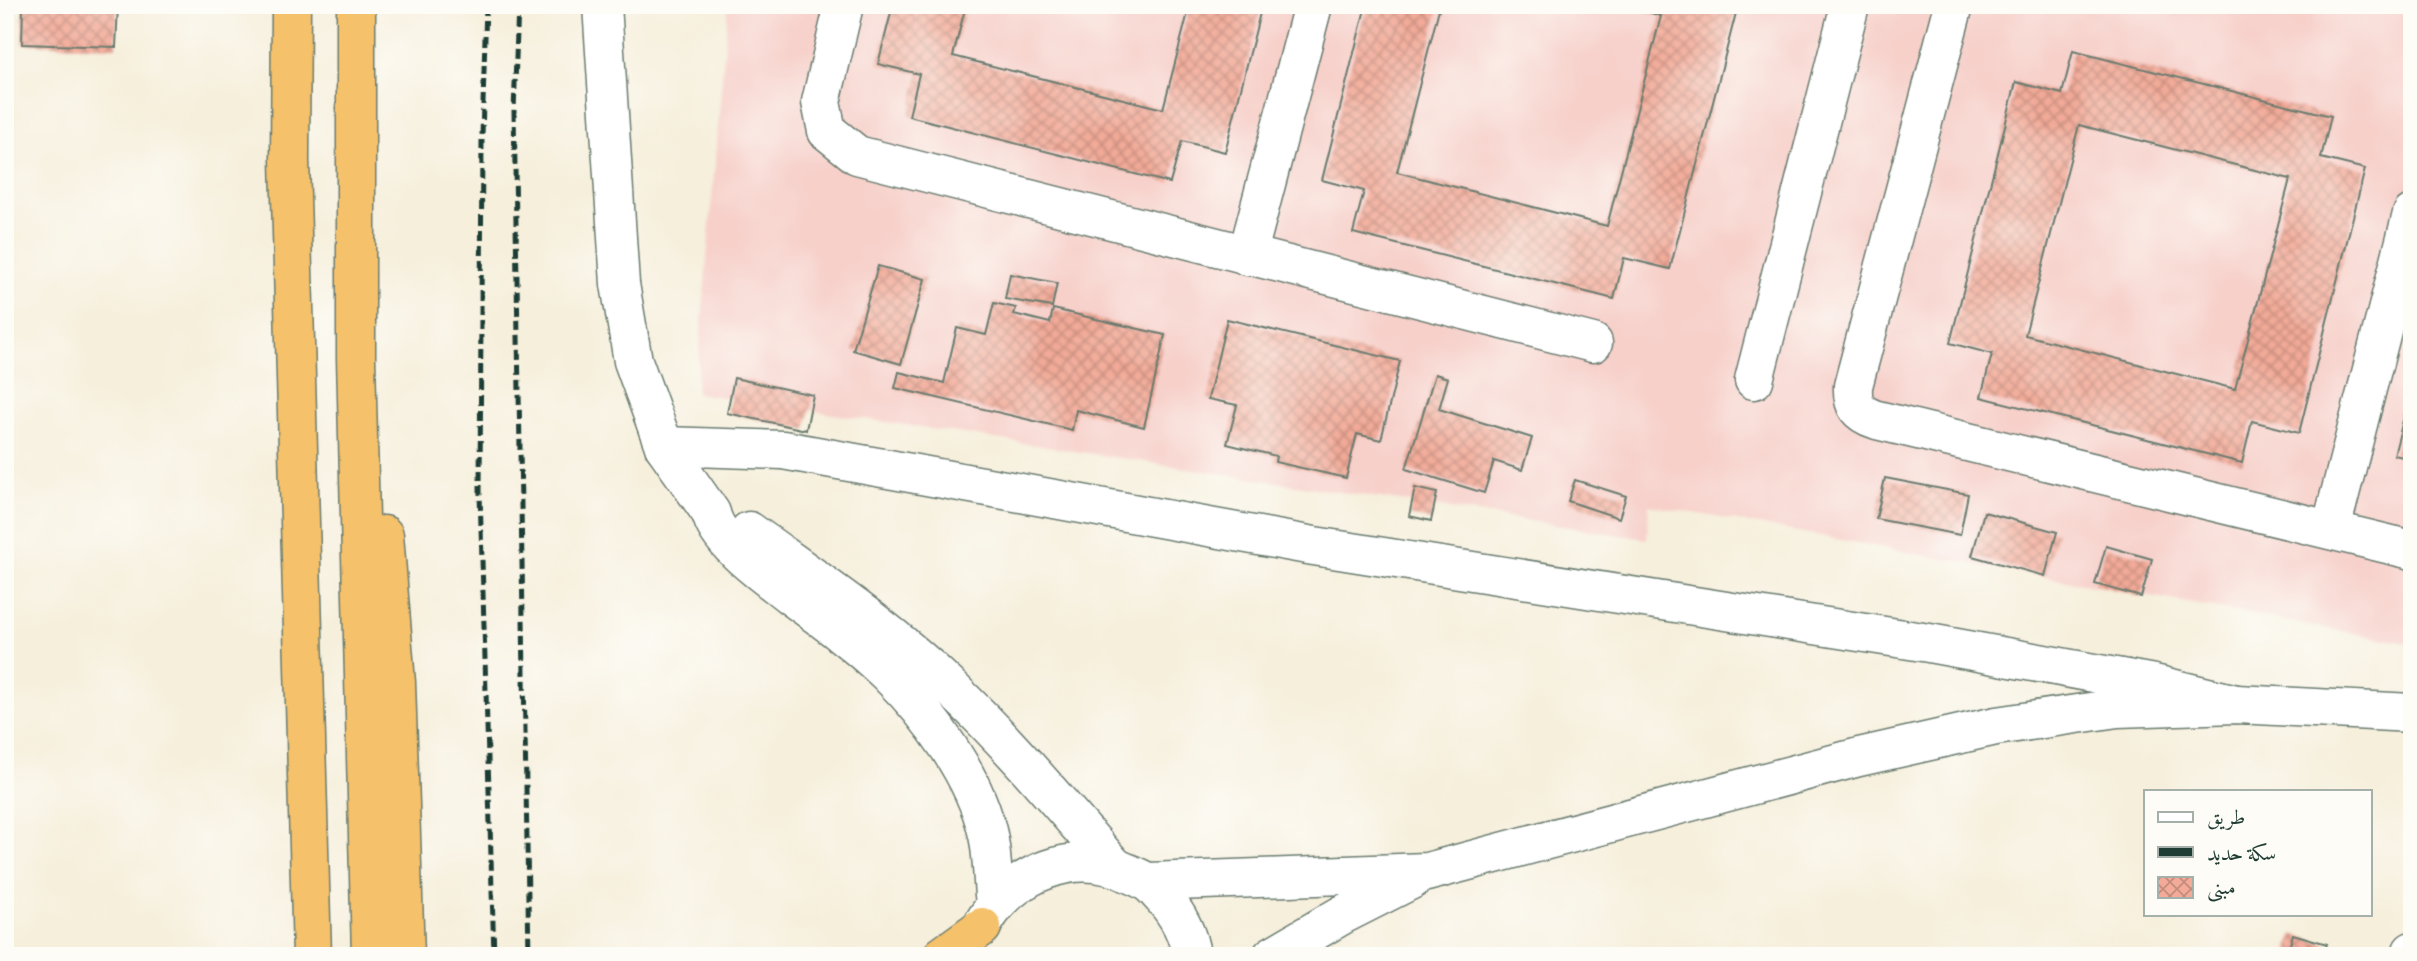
<svg xmlns="http://www.w3.org/2000/svg" width="2417" height="961" viewBox="0 0 2417 961" font-family="Alegreya,Amiri,serif">
	<style>
		.built { fill: #f7d0ca }
		.building { fill: url(#building-cross-hatch); fill-rule: evenodd }
		.lines { fill: none; stroke-linecap: round; stroke-linejoin: round }
		.minor-casing { stroke: #6a7b6f; stroke-width: 41 }
		.highway-casing { stroke: #6a7b6f; stroke-width: 41 }
		.minor { stroke: #fff; stroke-width: 38 }
		.highway { stroke: #f5c16b; stroke-width: 38 }
		.rail { stroke: #1f3d34; stroke-width: 5; stroke-dasharray: 10 5; stroke-linecap: butt }
	</style>
	<defs>
		<pattern id="building-cross-hatch" width="8" height="8" patternUnits="userSpaceOnUse" patternTransform="scale(1.75)"><rect width="8" height="8" fill="#f3aa98"/><path d="M0 0l8 8M0 8l8-8" fill="none" stroke="#c48c7d"/></pattern>
	</defs>
	<rect width="100%" height="100%" fill="#fdfcf7"/>
	<filter id="ink" filterUnits="userSpaceOnUse"><feTurbulence type="fractalNoise" baseFrequency=".0143" numOctaves="2"/><feDisplacementMap in="SourceGraphic" scale="14" xChannelSelector="R" yChannelSelector="G"/><feConvolveMatrix kernelMatrix="1 2 1 2 8 2 1 2 1" color-interpolation-filters="sRGB"/></filter>
	<filter id="wash" filterUnits="userSpaceOnUse"><feTurbulence type="fractalNoise" baseFrequency=".00686" numOctaves="4" result="noise"/><feDisplacementMap in="SourceGraphic" scale="28" xChannelSelector="R" yChannelSelector="G"/><feGaussianBlur stdDeviation="1.57" result="paint"/><feColorMatrix in="noise" values="0 0 0 0 0 0 0 0 0 0 0 0 0 0 0 0 0 1.4 0 .05"/><feComposite in="paint" operator="in"/></filter>
	<g filter="url(#wash)">
		<rect width="100%" height="100%" fill="#f6efdc"/>
		<polygon class="built" points="728,5 2412,5 2412,644 1649,505 1647,539 696,393"/>
		<g id="blocks">
			<g class="building">
				<polygon points="23,5 118,5 116,47 22,44"/>
				<polygon points="893,5 966,5 953,56 1163,109 1190,5 1262,5 1225,152 1182,141 1170,183 909,116 919,74 878,64"/>
				<polygon points="1366,5 1440,5 1397,172 1607,226 1661,16 1625,5 1738,5 1670,269 1624,258 1614,299 1353,233 1364,191 1322,180"/>
				<path d="M2073,51l258,65 -10,42 44,11 -66,264 -47,-12 -10,42 -261,-66 11,-43 -42,-11 66,-261 46,12zM2079,125l211,54 -55,210 -210,-54z"/>
				<polygon points="878,266 925,279 901,364 853,350"/>
				<polygon points="1010,274 1057,283 1052,307 1005,299"/>
				<polygon points="994,303 1016,308 1014,314 1050,323 1053,309 1165,335 1144,427 1076,410 1072,430 895,388 899,372 944,383 957,328 986,335"/>
				<polygon points="1227,319 1400,361 1381,440 1357,434 1346,478 1275,462 1276,456 1227,444 1237,405 1208,399"/>
				<polygon points="1435,374 1448,378 1439,409 1532,438 1522,470 1494,461 1484,493 1406,469"/>
				<polygon points="734,378 813,395 806,430 727,413"/>
				<polygon points="2411,390 2412,390 2412,459 2394,455"/>
				<polygon points="1885,478 1968,494 1960,535 1876,519"/>
				<polygon points="1575,480 1626,496 1619,518 1568,501"/>
				<polygon points="1415,488 1437,493 1431,521 1409,516"/>
				<polygon points="1984,512 2057,532 2045,576 1972,556"/>
				<polygon points="2106,546 2152,559 2141,597 2095,584"/>
				<polygon points="2293,934 2327,944 2323,956 2287,956"/>
			</g>
		</g>
	</g>
	<g filter="url(#ink)">
		<use href="#blocks" fill-opacity="0" stroke="#6a7b6f" stroke-width="2"/>
		<g class="lines">
			<defs>
				<g id="minor">
					<path d="M602,5l18,279 13,77 31,85 47,67c7,31 55,63 80,83 33,24 67,49 96,77 43,42 88,103 101,162 5,22 4,47 7,69"/>
					<polyline points="844,5 821,102 827,131 857,155 1593,343"/>
					<path d="M1954,5l-101,381c-1,20 5,28 24,34l535,130"/>
					<polyline points="1247,256 1313,5"/>
					<polyline points="1754,380 1850,5"/>
					<polyline points="664,446 783,450 1314,546 1929,643 2154,684 2236,704"/>
					<polyline points="2331,529 2412,214"/>
					<path d="M749,531c69,50 141,98 202,157 58,55 110,117 162,177"/>
					<polyline points="1148,882 1427,872 1859,757 1996,726 2117,708 2236,704 2412,713"/>
					<path d="M984,922c29,-49 91,-75 144,-49 7,3 15,6 20,10 6,4 10,10 15,15 14,15 26,37 28,58"/>
					<polyline points="1272,956 1342,915 1413,879"/>
					<polyline points="2410,956 2412,951"/>
				</g>
				<g id="highway">
					<polyline points="291,5 290,160 312,956"/>
					<polyline points="356,5 356,358 371,956"/>
					<polyline points="384,535 396,683 405,956"/>
					<polyline points="942,956 982,927"/>
				</g>
			</defs>
			<use href="#minor" class="minor-casing"/>
			<use href="#highway" class="highway-casing"/>
			<use href="#minor" class="minor"/>
			<use href="#highway" class="highway"/>
			<g class="rail">
				<polyline points="486,5 482,136 480,494 494,956"/>
				<polyline points="518,5 514,111 529,956"/>
			</g>
		</g>
	</g>
	<rect width="2417" height="961" fill="none" stroke="#fdfcf7" stroke-width="28"/>
	<rect x="2144" y="790" width="228" height="126" fill="#fdfcf7" stroke="#a4b0a9" stroke-width="2"/>
	<rect x="2158" y="812" width="35" height="10" fill="#ffffff" stroke="#a4b0a9" stroke-width="2"/>
	<text x="2207" y="824" font-size="21" fill="#1f3d34">طريق</text>
	<rect x="2158" y="847" width="35" height="10" fill="#1f3d34" stroke="#a4b0a9" stroke-width="2"/>
	<text x="2207" y="860" font-size="21" fill="#1f3d34">سكة حديد</text>
	<rect x="2158" y="877" width="35" height="21" fill="url(#building-cross-hatch)" stroke="#a4b0a9" stroke-width="2"/>
	<text x="2207" y="894" font-size="21" fill="#1f3d34">مبنى</text>
</svg>
